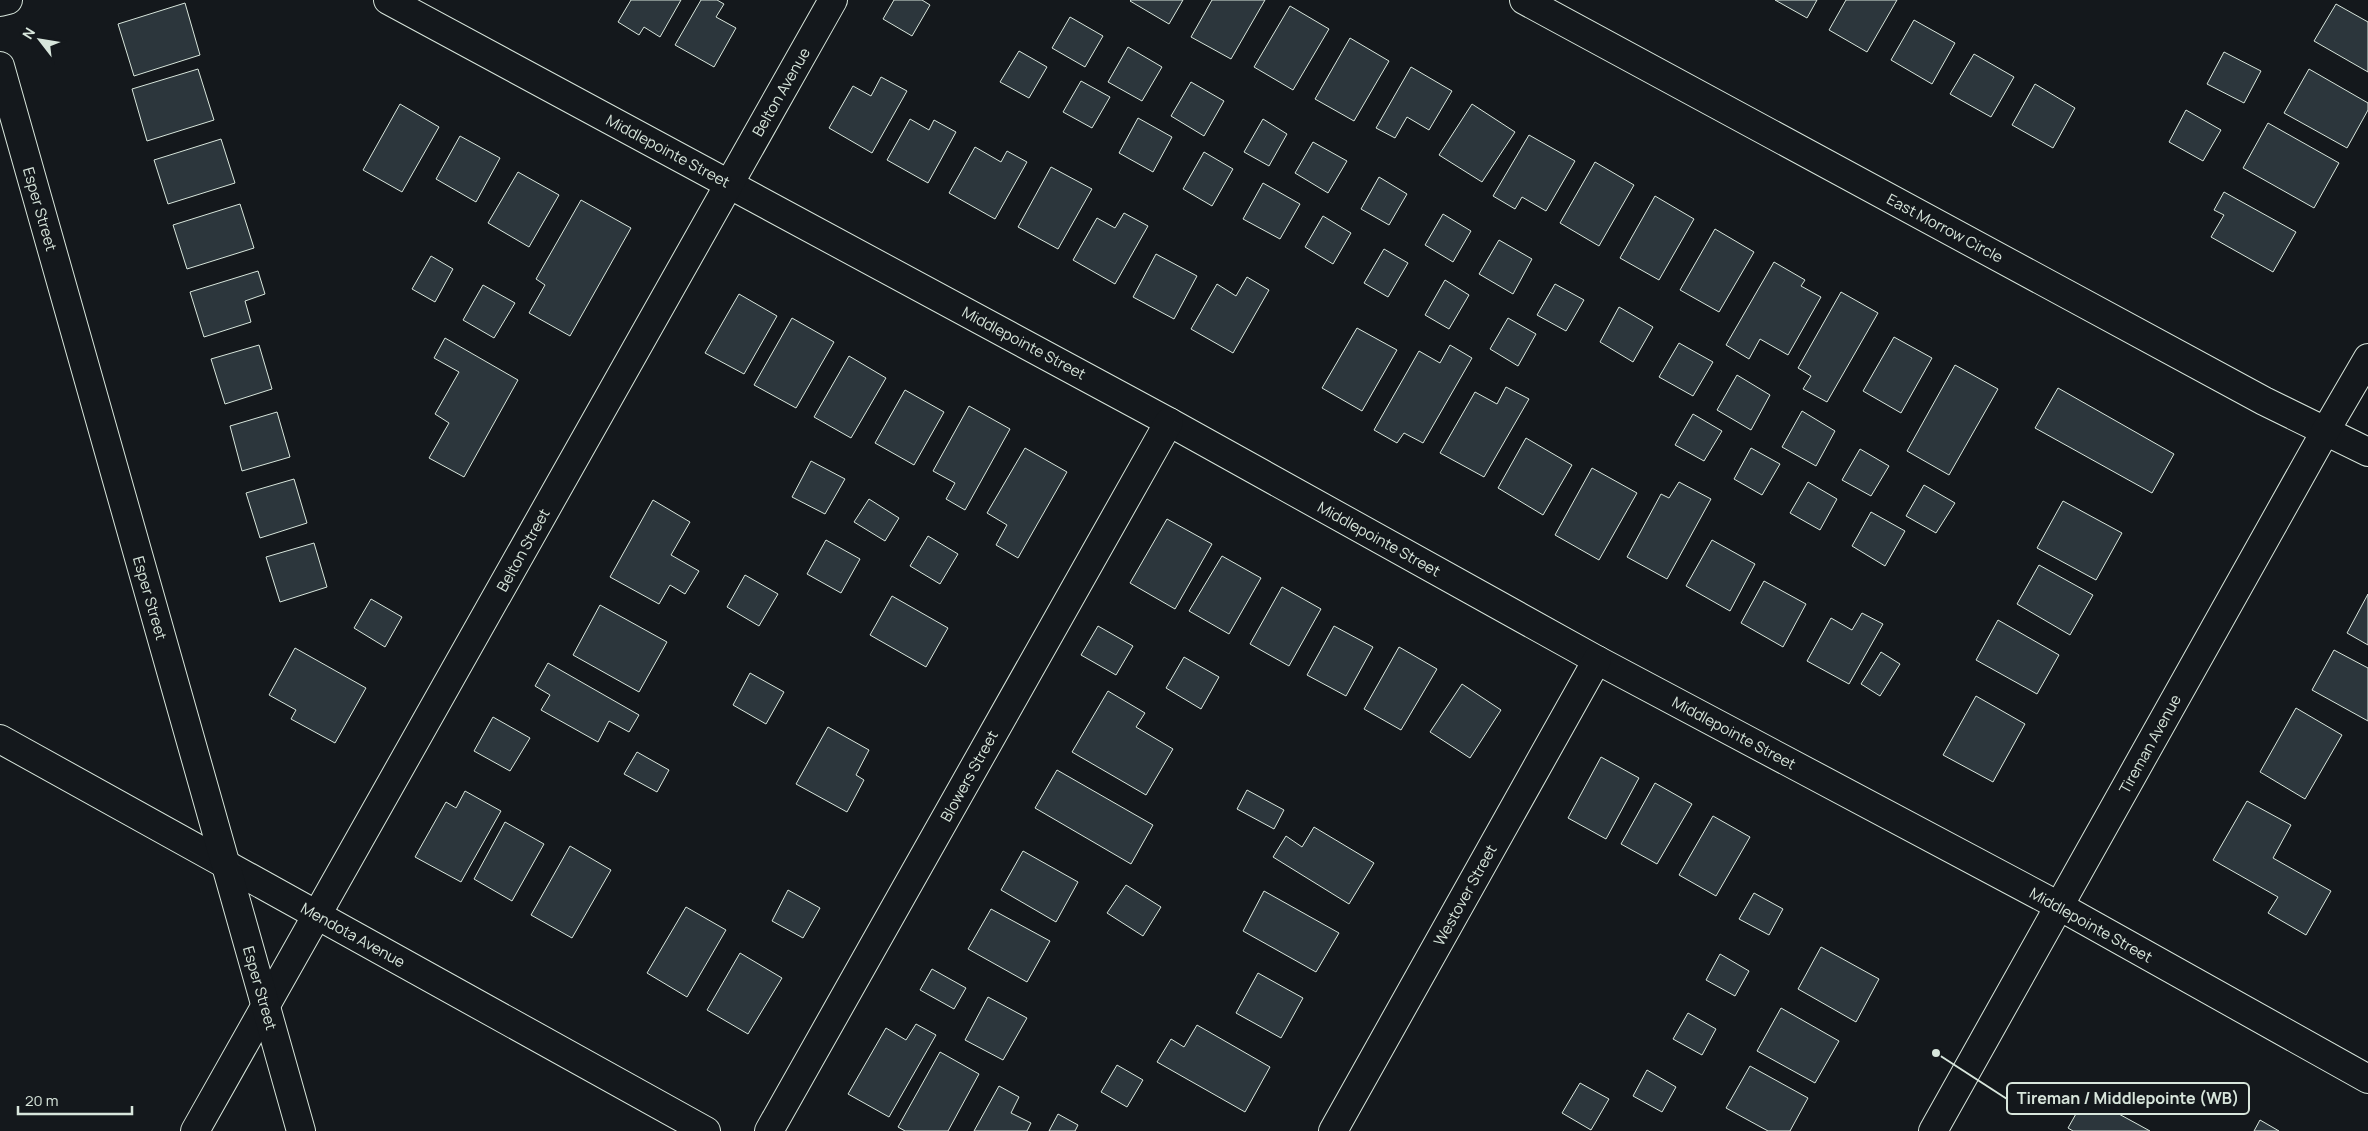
<svg xmlns="http://www.w3.org/2000/svg" width="2368" height="1131" viewBox="0 0 2368 1131" font-family="Manrope,sans-serif">
	<style>
		.building { fill: #2c363c; stroke: #d8e6dc }
		.lines { fill: none; stroke-linecap: round; stroke-linejoin: round }
		.street-casing { stroke: #d8e6dc; stroke-width: 30 }
		.secondary-casing { stroke: #d8e6dc; stroke-width: 30 }
		.street { stroke: #14181c; stroke-width: 28 }
		.secondary { stroke: #14181c; stroke-width: 28 }
		.labels { text-anchor: middle; dominant-baseline: central; stroke-width: 4; stroke-linejoin: round; paint-order: stroke }
		.street-label { font-size: 15px; fill: #d8e6dc; stroke: #14181c }
		.leader { fill: none; stroke: #d8e6dc; stroke-width: 2 }
		.callout-dot { fill: #d8e6dc; stroke: #14181c; stroke-width: 2 }
		.callout { fill: #14181c; stroke: #d8e6dc; stroke-width: 2 }
		.callout-label { font-size: 16px; text-anchor: middle; font-weight: bold; fill: #d8e6dc }
	</style>
	<rect width="100%" height="100%" fill="#14181c"/>
	<g class="building">
		<polygon points="631,0 681,0 660,37 644,27 639,35 618,22"/>
		<polygon points="701,0 717,0 724,4 716,17 736,28 714,67 675,45"/>
		<polygon points="894,0 922,0 930,5 912,36 883,19"/>
		<polygon points="1131,0 1183,0 1169,24 1130,1"/>
		<polygon points="1212,0 1265,0 1231,59 1191,37"/>
		<polygon points="1775,0 1817,0 1807,18"/>
		<polygon points="1846,0 1897,0 1867,52 1829,30"/>
		<polygon points="185,3 200,55 134,76 118,24"/>
		<polygon points="2336,4 2368,22 2368,72 2314,41"/>
		<polygon points="1290,6 1329,29 1293,90 1254,67"/>
		<polygon points="1070,17 1103,36 1085,67 1052,48"/>
		<polygon points="1914,20 1955,43 1932,84 1891,60"/>
		<polygon points="1350,38 1389,61 1354,121 1315,99"/>
		<polygon points="1128,47 1162,67 1142,101 1108,82"/>
		<polygon points="1019,51 1047,67 1029,98 1000,82"/>
		<polygon points="2224,52 2261,71 2244,103 2207,84"/>
		<polygon points="1974,54 2014,77 1991,117 1950,94"/>
		<polygon points="1411,67 1452,91 1429,130 1407,117 1395,138 1376,128"/>
		<polygon points="198,69 214,120 147,141 132,89"/>
		<polygon points="2309,69 2368,103 2368,110 2347,148 2284,113"/>
		<polygon points="881,77 907,91 872,153 829,128 853,86 871,96"/>
		<polygon points="1081,81 1110,97 1092,128 1063,112"/>
		<polygon points="1191,82 1224,101 1204,136 1171,116"/>
		<polygon points="2035,84 2075,108 2053,148 2012,125"/>
		<polygon points="400,104 439,127 402,192 363,170"/>
		<polygon points="1472,104 1515,132 1482,182 1439,155"/>
		<polygon points="2186,110 2221,130 2203,161 2169,142"/>
		<polygon points="1138,118 1172,137 1153,172 1119,153"/>
		<polygon points="910,119 929,130 934,120 956,132 928,183 887,160"/>
		<polygon points="1263,119 1287,134 1269,166 1244,152"/>
		<polygon points="2268,123 2339,163 2314,208 2243,168"/>
		<polygon points="1529,135 1575,161 1546,211 1522,197 1515,209 1493,196"/>
		<polygon points="460,136 500,158 476,202 436,179"/>
		<polygon points="221,139 235,183 168,204 154,160"/>
		<polygon points="1313,142 1347,161 1328,193 1295,173"/>
		<polygon points="975,147 1001,162 1007,151 1027,162 995,219 949,193"/>
		<polygon points="1204,152 1233,169 1212,206 1183,189"/>
		<polygon points="1595,162 1634,185 1599,246 1560,223"/>
		<polygon points="1051,167 1092,189 1058,249 1018,227"/>
		<polygon points="518,172 559,195 529,247 488,223"/>
		<polygon points="1379,177 1407,194 1389,225 1361,209"/>
		<polygon points="1263,183 1300,204 1280,239 1243,219"/>
		<polygon points="2224,192 2296,232 2273,272 2211,237 2224,215 2214,210"/>
		<polygon points="1655,196 1694,219 1659,280 1620,258"/>
		<polygon points="581,200 631,228 570,336 529,313 545,285 536,279"/>
		<polygon points="240,204 254,248 187,269 173,225"/>
		<polygon points="1124,213 1148,226 1115,284 1073,260 1097,218 1115,228"/>
		<polygon points="1443,214 1471,231 1453,262 1425,245"/>
		<polygon points="1323,216 1351,233 1333,264 1305,247"/>
		<polygon points="1715,229 1754,252 1719,312 1680,290"/>
		<polygon points="1499,240 1532,259 1513,294 1479,274"/>
		<polygon points="1384,249 1408,263 1388,297 1364,283"/>
		<polygon points="1156,254 1197,276 1174,319 1133,297"/>
		<polygon points="431,256 453,269 435,302 412,289"/>
		<polygon points="1774,262 1805,280 1801,286 1821,297 1788,355 1760,339 1749,359 1726,345"/>
		<polygon points="258,271 265,294 245,301 251,322 204,337 190,292"/>
		<polygon points="1247,277 1269,290 1233,353 1191,329 1217,284 1236,296"/>
		<polygon points="1445,280 1469,295 1449,329 1425,315"/>
		<polygon points="1555,284 1584,300 1566,331 1537,315"/>
		<polygon points="483,285 515,303 494,338 463,320"/>
		<polygon points="1841,292 1878,313 1827,402 1803,389 1811,376 1798,368"/>
		<polygon points="739,294 777,316 744,374 705,353"/>
		<polygon points="1619,307 1653,327 1633,362 1600,342"/>
		<polygon points="792,318 834,342 796,408 754,385"/>
		<polygon points="1508,318 1536,334 1518,366 1490,349"/>
		<polygon points="1357,328 1397,350 1362,411 1322,388"/>
		<polygon points="1894,337 1932,358 1901,413 1863,391"/>
		<polygon points="445,338 518,380 464,477 429,458 449,423 435,414 459,372 434,358"/>
		<polygon points="1679,343 1713,362 1693,396 1659,377"/>
		<polygon points="259,345 272,389 225,404 211,359"/>
		<polygon points="1450,345 1472,358 1423,443 1404,433 1397,443 1374,430 1419,351 1440,363"/>
		<polygon points="849,356 886,378 851,438 814,417"/>
		<polygon points="1955,365 1998,389 1949,475 1907,451"/>
		<polygon points="1737,375 1770,395 1751,430 1717,410"/>
		<polygon points="1506,387 1529,399 1484,477 1440,453 1475,392 1497,404"/>
		<polygon points="2058,388 2174,454 2152,493 2035,428"/>
		<polygon points="905,390 944,412 914,465 875,443"/>
		<polygon points="969,406 1010,429 965,510 946,499 955,483 933,471"/>
		<polygon points="1802,411 1835,431 1816,466 1782,447"/>
		<polygon points="277,412 290,457 242,471 230,426"/>
		<polygon points="1693,414 1722,431 1704,461 1675,445"/>
		<polygon points="1526,438 1572,465 1543,515 1498,488"/>
		<polygon points="1025,448 1067,472 1018,558 996,545 1007,525 987,513"/>
		<polygon points="1751,448 1780,464 1762,495 1734,479"/>
		<polygon points="1860,449 1889,466 1871,496 1842,480"/>
		<polygon points="811,461 845,479 825,514 792,497"/>
		<polygon points="1592,468 1637,493 1599,560 1555,535"/>
		<polygon points="294,479 307,523 260,538 246,493"/>
		<polygon points="1679,482 1711,499 1667,579 1627,557 1661,494 1669,498"/>
		<polygon points="1808,482 1837,499 1820,530 1790,513"/>
		<polygon points="1924,485 1955,503 1936,533 1906,516"/>
		<polygon points="869,499 899,518 885,541 854,522"/>
		<polygon points="653,500 690,522 671,555 699,571 685,594 670,585 659,604 610,577"/>
		<polygon points="2063,501 2122,533 2096,580 2037,548"/>
		<polygon points="1871,512 1905,531 1885,566 1852,546"/>
		<polygon points="1167,519 1212,544 1175,609 1130,583"/>
		<polygon points="928,536 958,554 940,584 910,566"/>
		<polygon points="826,540 860,559 841,593 807,574"/>
		<polygon points="1712,540 1755,564 1730,611 1686,586"/>
		<polygon points="314,543 327,587 280,602 266,557"/>
		<polygon points="1222,556 1261,578 1229,634 1189,611"/>
		<polygon points="2039,565 2093,595 2070,635 2017,604"/>
		<polygon points="745,575 778,594 759,626 727,607"/>
		<polygon points="1764,581 1806,604 1783,647 1741,623"/>
		<polygon points="1282,587 1321,609 1289,666 1250,644"/>
		<polygon points="2368,594 2368,645 2347,633"/>
		<polygon points="892,596 948,628 926,667 870,635"/>
		<polygon points="371,599 402,617 385,647 354,628"/>
		<polygon points="600,605 667,642 639,692 573,655"/>
		<polygon points="1862,613 1883,624 1849,684 1807,661 1831,618 1852,630"/>
		<polygon points="1998,620 2059,655 2037,694 1976,660"/>
		<polygon points="1098,626 1133,646 1116,675 1081,655"/>
		<polygon points="1334,626 1373,647 1346,696 1307,675"/>
		<polygon points="1399,647 1437,669 1401,730 1364,709"/>
		<polygon points="295,648 366,688 335,743 291,719 296,710 269,695"/>
		<polygon points="2334,650 2368,668 2368,721 2312,690"/>
		<polygon points="1881,652 1900,664 1880,696 1861,684"/>
		<polygon points="1184,657 1219,677 1201,709 1166,688"/>
		<polygon points="548,663 639,715 629,732 609,721 598,742 541,710 550,695 535,686"/>
		<polygon points="750,673 784,692 766,724 733,705"/>
		<polygon points="1462,684 1501,710 1470,758 1430,732"/>
		<polygon points="1108,691 1145,713 1136,727 1173,749 1146,795 1072,752"/>
		<polygon points="1976,696 2025,724 1993,782 1943,755"/>
		<polygon points="2296,708 2342,735 2305,799 2260,772"/>
		<polygon points="493,717 530,738 510,771 474,751"/>
		<polygon points="828,727 869,750 856,775 864,780 847,812 796,784"/>
		<polygon points="637,752 669,770 657,792 624,774"/>
		<polygon points="1601,757 1639,778 1606,839 1568,818"/>
		<polygon points="1057,770 1153,825 1131,864 1035,808"/>
		<polygon points="1655,783 1692,804 1657,864 1621,844"/>
		<polygon points="1247,790 1284,810 1274,829 1237,809"/>
		<polygon points="465,791 501,811 461,882 415,857 446,802 456,808"/>
		<polygon points="2247,801 2291,825 2273,858 2331,891 2306,935 2268,913 2278,897 2213,860"/>
		<polygon points="1713,816 1750,837 1716,896 1679,875"/>
		<polygon points="505,822 544,844 512,901 474,879"/>
		<polygon points="1314,827 1374,863 1349,904 1273,857 1286,836 1302,847"/>
		<polygon points="570,846 611,870 572,938 531,915"/>
		<polygon points="1023,851 1078,882 1056,922 1001,890"/>
		<polygon points="1126,885 1161,907 1143,936 1107,913"/>
		<polygon points="788,890 820,908 803,938 772,921"/>
		<polygon points="1264,891 1339,933 1316,972 1243,931"/>
		<polygon points="1754,893 1783,909 1769,935 1739,919"/>
		<polygon points="686,907 726,930 687,997 647,973"/>
		<polygon points="991,909 1050,941 1027,982 968,949"/>
		<polygon points="1821,947 1879,979 1856,1022 1798,989"/>
		<polygon points="740,953 782,978 748,1034 707,1010"/>
		<polygon points="1720,954 1749,971 1735,996 1706,980"/>
		<polygon points="932,969 966,988 954,1009 920,990"/>
		<polygon points="1258,973 1303,998 1281,1038 1236,1013"/>
		<polygon points="988,997 1027,1018 1003,1060 965,1040"/>
		<polygon points="1781,1008 1839,1041 1815,1083 1757,1051"/>
		<polygon points="1688,1013 1716,1029 1702,1055 1673,1039"/>
		<polygon points="916,1024 936,1035 889,1117 848,1094 886,1028 906,1040"/>
		<polygon points="1197,1025 1270,1067 1245,1112 1157,1062 1171,1039 1184,1047"/>
		<polygon points="940,1052 979,1074 948,1131 905,1131 898,1127"/>
		<polygon points="1117,1065 1143,1080 1127,1107 1101,1092"/>
		<polygon points="1750,1066 1808,1098 1790,1131 1768,1131 1726,1108"/>
		<polygon points="1647,1070 1676,1087 1662,1112 1633,1096"/>
		<polygon points="1580,1083 1609,1099 1591,1130 1562,1113"/>
		<polygon points="999,1086 1019,1097 1011,1113 1031,1123 1027,1131 974,1131"/>
		<polygon points="2086,1096 2150,1131 2073,1131 2068,1128"/>
		<polygon points="1058,1114 1078,1125 1075,1131 1049,1131"/>
		<polygon points="2260,1120 2279,1131 2254,1131"/>
	</g>
	<g class="lines">
		<defs>
			<g id="street">
				<polyline points="388,0 1169,422 1597,660 2059,906 2368,1079"/>
				<polyline points="1524,0 2264,401 2368,452"/>
				<polyline points="0,2 8,0"/>
				<polyline points="0,739 706,1131"/>
				<polyline points="195,1131 833,0"/>
				<polyline points="769,1131 1169,422"/>
				<polyline points="1333,1131 1597,660"/>
			</g>
			<g id="secondary">
				<polyline points="0,66 301,1131"/>
				<polyline points="1933,1131 2326,430 2368,358"/>
			</g>
		</defs>
		<use href="#street" class="street-casing"/>
		<use href="#secondary" class="secondary-casing"/>
		<use href="#street" class="street"/>
		<use href="#secondary" class="secondary"/>
	</g>
	<g class="labels">
		<g class="street-label">
			<text transform="translate(781 92) rotate(-60)">Belton Avenue</text>
			<text transform="translate(668 151) rotate(28)">Middlepointe Street</text>
			<text transform="translate(40 209) rotate(74)">Esper Street</text>
			<text transform="translate(1945 228) rotate(28)">East Morrow Circle</text>
			<text transform="translate(1024 343) rotate(28)">Middlepointe Street</text>
			<text transform="translate(1379 539) rotate(29)">Middlepointe Street</text>
			<text transform="translate(523 550) rotate(-61)">Belton Street</text>
			<text transform="translate(150 598) rotate(74)">Esper Street</text>
			<text transform="translate(1734 733) rotate(28)">Middlepointe Street</text>
			<text transform="translate(2150 744) rotate(-61)">Tireman Avenue</text>
			<text transform="translate(969 776) rotate(-61)">Blowers Street</text>
			<text transform="translate(1465 895) rotate(-61)">Westover Street</text>
			<text transform="translate(2091 925) rotate(29)">Middlepointe Street</text>
			<text transform="translate(353 935) rotate(29)">Mendota Avenue</text>
			<text transform="translate(260 988) rotate(74)">Esper Street</text>
		</g>
	</g>
	<path class="leader" d="M1936 1053L2007 1099"/>
	<circle class="callout-dot" cx="1936" cy="1053" r="5"/>
	<rect class="callout" x="2007" y="1083" width="242" height="31" rx="5"/>
	<g class="callout-label">
		<text x="2128" y="1104">Tireman / Middlepointe (WB)</text>
	</g>
	<g transform="translate(40 40) rotate(301)" stroke="#14181c" stroke-width="4" paint-order="stroke">
	<path d="M0-4L9 19L0 12L-9 19Z" fill="#d8e6dc"/>
	<text y="-8" font-size="14" font-weight="bold" text-anchor="middle" fill="#d8e6dc">N</text>
	</g>
	<path d="M18 1106v8h114v-8" fill="none" stroke="#d8e6dc" stroke-width="2.5"/>
	<text x="25" y="1106" font-size="15" fill="#d8e6dc" stroke="#14181c" stroke-width="4" paint-order="stroke">20 m</text>
</svg>
